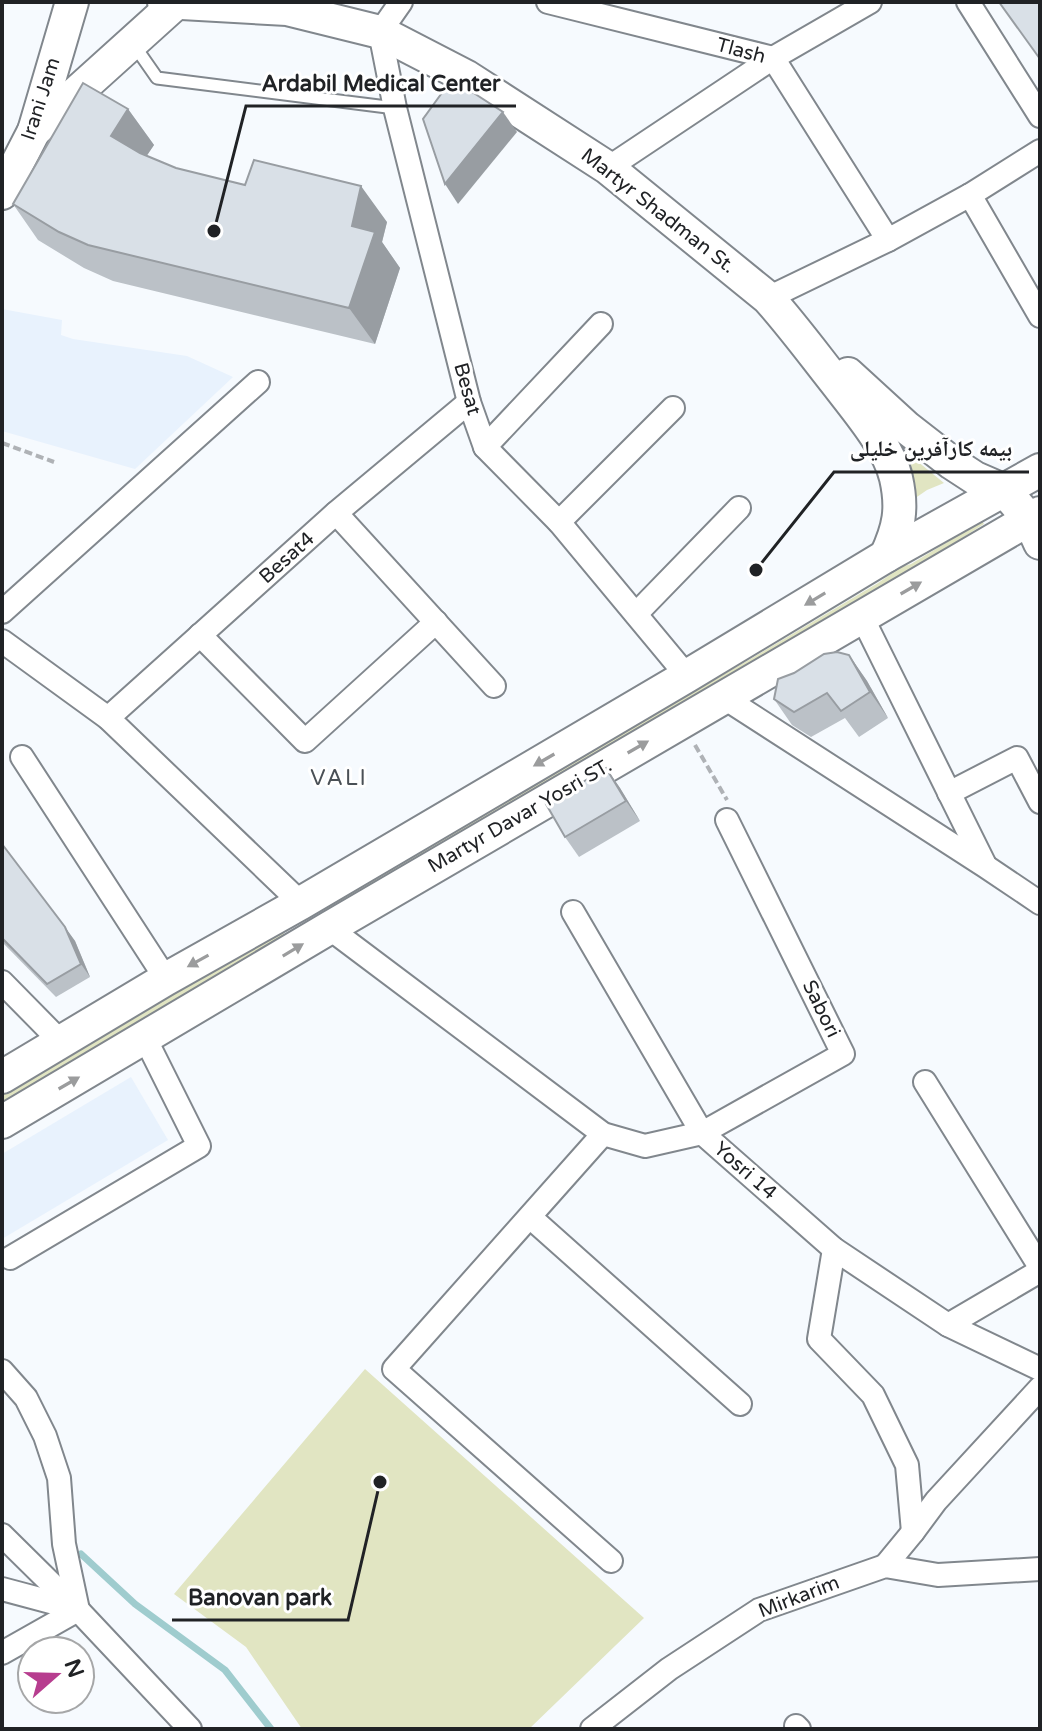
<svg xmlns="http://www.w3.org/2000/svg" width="1042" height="1731" viewBox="0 0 1042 1731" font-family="'Varela Round','Noto Naskh Arabic',sans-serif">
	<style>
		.built { fill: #e8f2fd }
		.green { fill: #e1e5c2 }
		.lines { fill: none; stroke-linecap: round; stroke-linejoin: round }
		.stream { stroke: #9fccce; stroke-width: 7 }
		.lane-casing { stroke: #81878d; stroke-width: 15 }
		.street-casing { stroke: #81878d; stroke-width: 26 }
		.secondary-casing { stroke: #81878d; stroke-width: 36 }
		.path { stroke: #afb2b6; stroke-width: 4; stroke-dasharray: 8 4; stroke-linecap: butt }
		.lane { stroke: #fff; stroke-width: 11 }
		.street { stroke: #fff; stroke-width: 22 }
		.secondary { stroke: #fff; stroke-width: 32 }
		.wall { fill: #bbc1c7 }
		.shaded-wall { fill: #989da2 }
		.building { fill: #d9e0e7; stroke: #989da2; stroke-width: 2 }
		.oneway { fill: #9b9c9d }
		.labels { text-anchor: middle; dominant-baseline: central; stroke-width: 6; stroke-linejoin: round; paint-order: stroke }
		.street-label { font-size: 20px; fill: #202225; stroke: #fff }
		.neighbourhood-label { font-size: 22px; letter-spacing: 2px; fill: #4a5056; stroke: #fff }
		.leader { fill: none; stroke: #202225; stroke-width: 3 }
		.callout-dot { fill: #202225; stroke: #fff; stroke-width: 3 }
		.callout-label { font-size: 22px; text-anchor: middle; font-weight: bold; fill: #202225; stroke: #fff; stroke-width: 6; stroke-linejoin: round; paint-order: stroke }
	</style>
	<rect width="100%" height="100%" fill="#f6fafe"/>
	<g class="built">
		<polygon points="2,309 62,320 61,335 73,339 187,356 233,377 135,469 2,431"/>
		<polygon points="131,1077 168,1140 2,1239 2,1154"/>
	</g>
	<g class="green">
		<polygon points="873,414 906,452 944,483 927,490 914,499"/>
		<polygon points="982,521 984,524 914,569 336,909 325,911 327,904 752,658 878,583 901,567 911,564"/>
		<polygon points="282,931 285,935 280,942 2,1104 2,1094 272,935"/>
		<polygon points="365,1369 644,1618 529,1729 302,1729 246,1647 174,1594"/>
	</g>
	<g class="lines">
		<polyline class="stream" points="81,1554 135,1604 225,1670 271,1729"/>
		<defs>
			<polyline id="lane" points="134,45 157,78 395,108"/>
			<g id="street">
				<polyline points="401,2 380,32 395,108 469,402 485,447 559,522 687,676"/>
				<polyline points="548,2 773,58 888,240"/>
				<polyline points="968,2 1040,116"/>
				<polyline points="608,168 773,58 870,2"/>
				<polyline points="970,195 1040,316"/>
				<polyline points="768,298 888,240 970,195 1040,151"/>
				<polyline points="485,447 601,324"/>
				<polyline points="336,513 494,686"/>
				<polyline points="559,522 673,408"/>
				<polyline points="2,612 258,382"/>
				<polyline points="636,614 739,508"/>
				<polyline points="862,617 984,863"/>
				<polyline points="200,635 305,741 436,622"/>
				<polyline points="2,641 108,718 301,903"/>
				<polyline points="723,697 985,866 1040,903"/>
				<polyline points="108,718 336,513 469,402"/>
				<polyline points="22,757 166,979"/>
				<polyline points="949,793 1017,758 1040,802"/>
				<polyline points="573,912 702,1133 843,1054 727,820"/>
				<polyline points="329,928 603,1134 645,1146 702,1133 834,1249 948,1325 1040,1369"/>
				<polyline points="2,982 61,1042"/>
				<polyline points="925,1082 1040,1267"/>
				<polyline points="603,1134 394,1369 611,1561"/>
				<polyline points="530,1217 740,1404"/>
				<polyline points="834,1249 819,1339 873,1395 907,1465 913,1532"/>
				<polyline points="10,1258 199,1146 145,1038"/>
				<polyline points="948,1325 1040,1271"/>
				<polyline points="2,1371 26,1398 45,1436 59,1478 64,1544 78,1610"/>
				<polyline points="2,1535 78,1610 190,1729"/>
				<polyline points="885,1566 913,1532 936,1501 1040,1388"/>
				<polyline points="2,1589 77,1609"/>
				<polyline points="2,1653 78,1610"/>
				<polyline points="796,1726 799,1729"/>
				<polyline points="592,1729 669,1669 759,1610 885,1566 938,1575 1040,1569"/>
			</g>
			<g id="secondary">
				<path d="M164,2l123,7 93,23 87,45 141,91 160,130c25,28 47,58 70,87 19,25 51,62 58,93 7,31 3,50 -10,78"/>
				<polyline points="34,131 177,2"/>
				<polyline points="2,193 34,131 72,2"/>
				<polyline points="848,374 907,428 952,463 975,478 1005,491 1029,519 1040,543"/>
				<polyline points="2,1077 166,979 301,903 687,676 886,556 1040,470"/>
				<polyline points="2,1122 329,928 1040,513"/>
			</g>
		</defs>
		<use href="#lane" class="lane-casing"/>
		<use href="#street" class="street-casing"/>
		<use href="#secondary" class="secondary-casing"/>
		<g class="path">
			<polyline points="2,443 54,462"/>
			<polyline points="695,745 727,800"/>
		</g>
		<use href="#lane" class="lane"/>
		<use href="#street" class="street"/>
		<use href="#secondary" class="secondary"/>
	</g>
	<g class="wall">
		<polygon points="128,109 154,145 146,156 176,168 387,222 382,242 400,268 375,344 113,281 84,268 38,240 13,204"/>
		<polygon points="849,655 867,681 888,718 859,737 845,718 811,737 792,725 774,699"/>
		<polygon points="606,768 620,788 640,821 579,857 565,837"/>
		<polygon points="2,844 75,941 90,977 56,997 2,942"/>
	</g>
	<g class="shaded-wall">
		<polygon points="128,109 154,145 136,172 111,136"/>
		<polygon points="503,112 517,132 458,204 445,184"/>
		<polygon points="361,186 387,222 382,242 400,268 375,344 349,308 352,226"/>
		<polygon points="849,655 867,681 888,718 870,692"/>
		<polygon points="606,768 620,788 640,821 626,801"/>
		<polygon points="65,927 75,941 90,977 81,964"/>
	</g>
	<g class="building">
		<polygon points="999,2 1040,2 1040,59"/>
		<polygon points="452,79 503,112 445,184 423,119"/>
		<polygon points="83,83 128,109 111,136 140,153 176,168 245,185 254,160 361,186 352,226 375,232 349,308 88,245 59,232 13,204"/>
		<polygon points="837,652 849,655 870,692 841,711 827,693 794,712 774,699 778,679 794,673 824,654"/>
		<polygon points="606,768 626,801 565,837 546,804"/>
		<polygon points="2,844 65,927 81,964 47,984 2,938"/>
	</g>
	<defs><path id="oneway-solid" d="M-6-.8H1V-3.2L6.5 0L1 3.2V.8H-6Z" transform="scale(2)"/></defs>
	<g class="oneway">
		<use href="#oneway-solid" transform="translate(911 588) rotate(-30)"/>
		<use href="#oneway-solid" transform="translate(815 599) rotate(149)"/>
		<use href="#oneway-solid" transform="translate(638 747) rotate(-30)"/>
		<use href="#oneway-solid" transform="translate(544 760) rotate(150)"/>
		<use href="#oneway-solid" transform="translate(293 950) rotate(-31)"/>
		<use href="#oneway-solid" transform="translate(198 961) rotate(151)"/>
		<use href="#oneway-solid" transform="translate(69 1083) rotate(-30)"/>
	</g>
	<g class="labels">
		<g class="street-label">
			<text transform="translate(741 51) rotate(15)">Tlash</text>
			<text transform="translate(41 99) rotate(-72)">Irani Jam</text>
			<text transform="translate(658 211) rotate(38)">Martyr Shadman St.</text>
			<text transform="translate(467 389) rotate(74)">Besat</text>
			<text transform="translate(287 558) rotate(-42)">Besat4</text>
			<text transform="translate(520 816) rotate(-30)">Martyr Davar Yosri ST.</text>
			<text transform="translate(821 1009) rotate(64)">Sabori</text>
			<text transform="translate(745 1171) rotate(41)">Yosri 14</text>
			<text transform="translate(799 1597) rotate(-21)">Mirkarim</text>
		</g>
		<g class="neighbourhood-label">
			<text x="339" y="778">VALI</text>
		</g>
	</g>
	<path class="leader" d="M214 231L246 106H516M756 570L834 472H1029M380 1482L348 1620H172"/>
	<g class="callout-dot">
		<circle cx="214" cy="231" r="8"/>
		<circle cx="756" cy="570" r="8"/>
		<circle cx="380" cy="1482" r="8"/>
	</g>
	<g class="callout-label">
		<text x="381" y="91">Ardabil Medical Center</text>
		<text x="931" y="456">بیمه کارآفرین خلیلی</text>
		<text x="260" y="1605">Banovan park</text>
	</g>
	<rect width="1042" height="1731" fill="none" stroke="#202225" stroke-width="8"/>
	<g transform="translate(56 1675) rotate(70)"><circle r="38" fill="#ffffff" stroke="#a6a7a8" stroke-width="2"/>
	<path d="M0-6L14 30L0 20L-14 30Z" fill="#b73d8f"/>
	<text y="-12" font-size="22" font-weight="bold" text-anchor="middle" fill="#202225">N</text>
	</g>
</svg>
